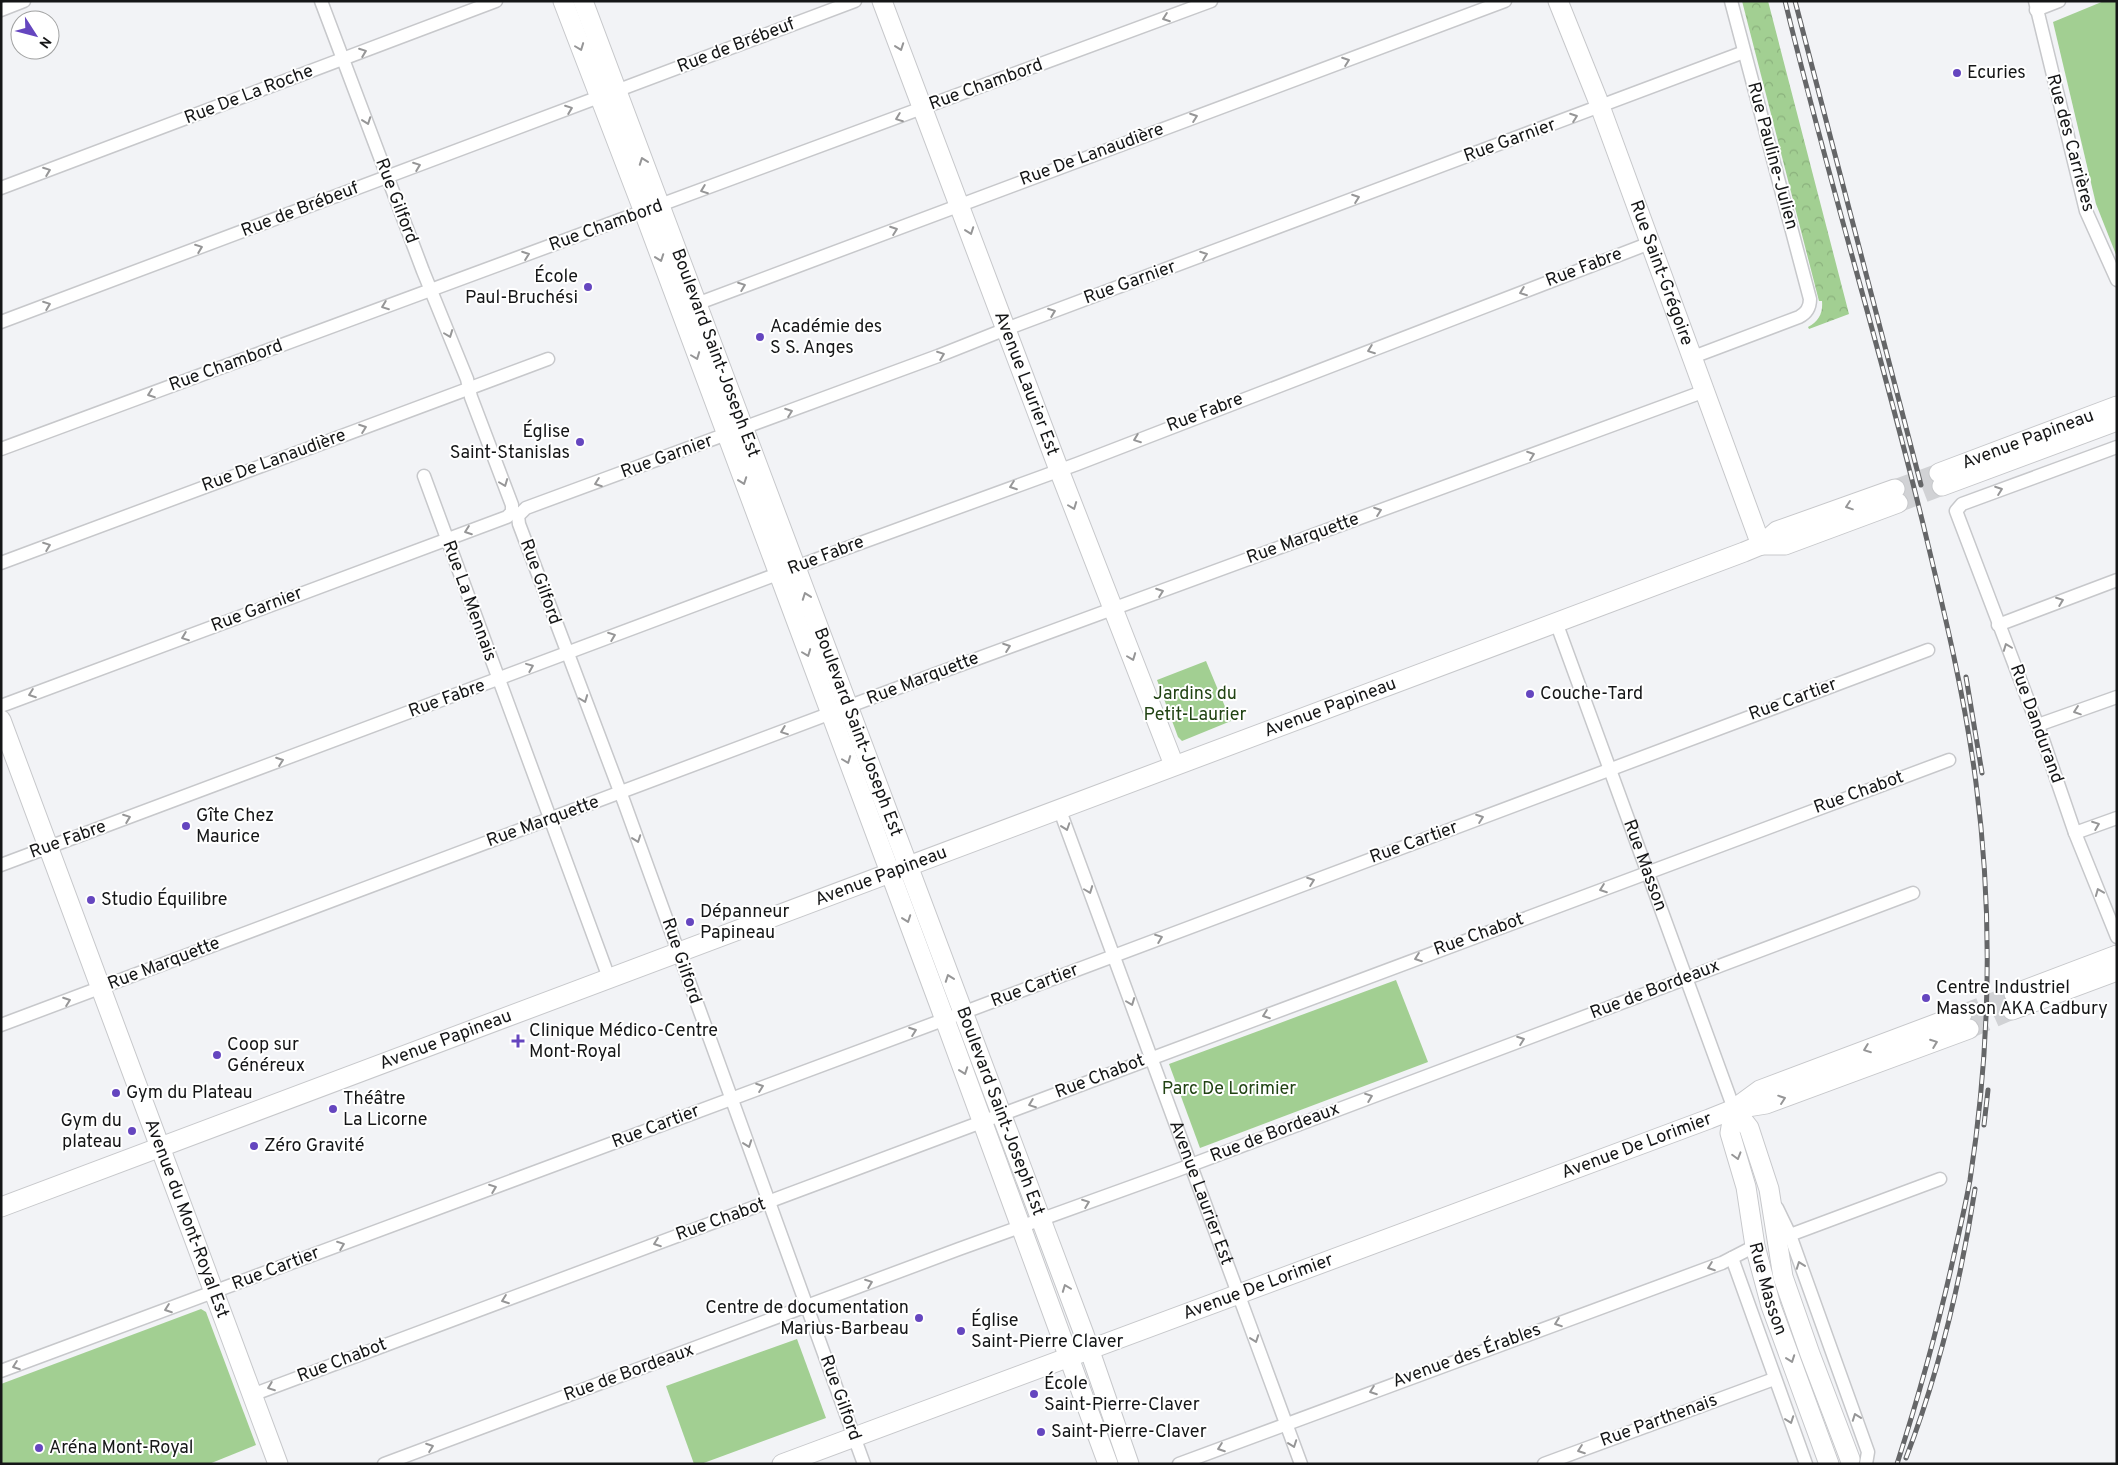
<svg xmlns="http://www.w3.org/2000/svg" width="2118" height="1465" viewBox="0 0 2118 1465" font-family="Overpass,sans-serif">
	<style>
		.forest { fill: url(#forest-crowns) }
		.green { fill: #a2cf92 }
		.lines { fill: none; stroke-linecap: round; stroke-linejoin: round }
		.secondary-tunnel { stroke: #d1d2d5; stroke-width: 19; stroke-dasharray: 19 9; stroke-linecap: butt }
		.street-casing { stroke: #c7c8cb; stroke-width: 15 }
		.secondary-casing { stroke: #c7c8cb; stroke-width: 21 }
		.street { stroke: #fff; stroke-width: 12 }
		.secondary { stroke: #fff; stroke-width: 19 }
		.rail-casing { stroke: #656668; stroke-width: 5 }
		.rail { stroke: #fff; stroke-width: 3; stroke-dasharray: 9; stroke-linecap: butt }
		.oneway { stroke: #969697 }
		.poi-dot { fill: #6546bf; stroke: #fff; stroke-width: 2 }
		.labels { text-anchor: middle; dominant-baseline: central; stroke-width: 4; stroke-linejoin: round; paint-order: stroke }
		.street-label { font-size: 18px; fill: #151617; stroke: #fff }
		.poi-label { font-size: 18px; fill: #151617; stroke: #fff; text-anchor: start }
		.park-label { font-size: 18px; fill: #214313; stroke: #fff }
	</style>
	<defs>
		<pattern id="forest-crowns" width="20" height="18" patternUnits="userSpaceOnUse" patternTransform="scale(1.25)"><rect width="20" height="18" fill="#a2cf92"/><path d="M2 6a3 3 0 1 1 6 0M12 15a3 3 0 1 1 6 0" fill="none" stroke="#8bb17d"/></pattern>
	</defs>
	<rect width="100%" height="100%" fill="#f2f3f6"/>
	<path class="forest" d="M1742,1h26l81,313 -40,15 -1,-2c11,-6 15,-14 14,-26h-3z"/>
	<g class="green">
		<polygon points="2104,1 2117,1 2117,257 2096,204 2053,22"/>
		<polygon points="1206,661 1231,721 1182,741 1178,737 1157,680"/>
		<polygon points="1396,980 1428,1062 1200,1148 1169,1064"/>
		<polygon points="201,1309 206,1312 256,1445 209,1464 1,1464 1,1384"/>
		<polygon points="797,1339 826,1418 701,1464 694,1464 666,1386"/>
	</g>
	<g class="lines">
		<g class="secondary-tunnel">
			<polyline points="1895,489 1939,473"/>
			<polyline points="1898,503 1942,486"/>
			<polyline points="1962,1014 2014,994"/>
			<polyline points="1969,1029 2012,1010"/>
		</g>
		<defs>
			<g id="street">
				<polyline points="2035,1 2086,211 2117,280"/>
				<polyline points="1,10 24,1"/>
				<polyline points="2036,10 2059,1"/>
				<polyline points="616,91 855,1"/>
				<polyline points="1,188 496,1"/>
				<polyline points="691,306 1505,1"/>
				<polyline points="1,322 599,97"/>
				<path d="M1693,357l106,-40c8,-4 11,-10 11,-18l-79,-298"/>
				<polyline points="1,449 1211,1"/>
				<polyline points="424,476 609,978"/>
				<polyline points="1,563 548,359"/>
				<path id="s1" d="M1556,622l178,487"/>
				<polyline points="1998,625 2117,580"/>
				<polyline points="1,706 507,517 512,512 512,505 471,397 467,379 423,271 321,1"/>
				<polyline points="2038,725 2117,697"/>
				<path id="s2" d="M1059,808l242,656"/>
				<polyline points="2075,833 2117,818"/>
				<polyline points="1,865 855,545 1077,464 1650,243"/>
				<polyline points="2117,937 2075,833 2042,737 1956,511 1962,504 2117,447"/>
				<polyline points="1,1025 911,683 1705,391"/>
				<polyline points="1777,1208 1790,1235 1868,1452 1866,1464"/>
				<polyline points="1784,1239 1790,1235 1940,1179"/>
				<polyline points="1732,1258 1806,1464"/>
				<polyline points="1,1371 962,1013 1928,650"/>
				<polyline points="252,1395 1949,760"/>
				<polyline points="384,1464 959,1249 1175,1171 1913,893"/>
				<polyline points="864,1464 624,802 519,524 518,516 526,508 938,356 1006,329 1744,52"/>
				<polyline points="1179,1464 1722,1263 1755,1246"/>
				<polyline points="1544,1464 1774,1379"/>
			</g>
			<g id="secondary">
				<polyline points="563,1 644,212 941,1009 1108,1464"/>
				<path id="s3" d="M583,1l501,1333 45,130"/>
				<path id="s4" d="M882,1l177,469 115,295"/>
				<path id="s5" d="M1558,1l39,97 164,447"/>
				<path id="s6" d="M1939,473l178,-67"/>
				<polyline points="1942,486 2117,421"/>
				<polyline points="1761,545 1785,545 1898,503"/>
				<path id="s7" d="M1,720l277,744"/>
				<polyline points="2014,994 2117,955"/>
				<polyline points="2012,1010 2117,971"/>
				<polyline points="1734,1109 1749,1128 1769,1189 1783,1277 1810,1354 1850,1459"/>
				<path id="s8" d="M1734,1109l-4,24 16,54 9,59 16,60 58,158"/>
				<polyline points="1735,1109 1766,1104 1969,1029"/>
				<path id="s9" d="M1,1207l1743,-655 17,-7 16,-14 118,-42"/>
				<path id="s10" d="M782,1464l927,-345 25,-10 26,-19 202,-76"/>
			</g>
		</defs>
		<use href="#street" class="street-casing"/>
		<use href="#secondary" class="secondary-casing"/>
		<use href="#street" class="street"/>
		<use href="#secondary" class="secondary"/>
		<defs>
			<g id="rail">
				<path d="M1785,1c43,178 97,353 140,531 20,83 40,166 51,251 17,131 14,267 -6,397 -4,22 -9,44 -14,66 -16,74 -36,146 -59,218"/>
				<polyline points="1795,1 1921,485"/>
				<polyline points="1966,677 1982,773"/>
				<polyline points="1984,1125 1988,1090"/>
				<path d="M1906,1458c33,-86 55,-178 69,-269"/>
			</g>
		</defs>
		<use href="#rail" class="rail-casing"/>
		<use href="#rail" class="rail"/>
	</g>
	<defs><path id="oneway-chevron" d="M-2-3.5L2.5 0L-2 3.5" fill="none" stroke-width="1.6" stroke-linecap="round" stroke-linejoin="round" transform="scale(1.25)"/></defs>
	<g class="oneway">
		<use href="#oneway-chevron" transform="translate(1166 18) rotate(160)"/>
		<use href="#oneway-chevron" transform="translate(580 47) rotate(69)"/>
		<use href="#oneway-chevron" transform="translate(900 47) rotate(70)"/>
		<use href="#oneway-chevron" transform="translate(363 52) rotate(-21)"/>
		<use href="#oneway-chevron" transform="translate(1346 61) rotate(-20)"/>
		<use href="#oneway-chevron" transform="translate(569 109) rotate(-21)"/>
		<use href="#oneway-chevron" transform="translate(1194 117) rotate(-20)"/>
		<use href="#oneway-chevron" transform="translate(1574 117) rotate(-20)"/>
		<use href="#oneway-chevron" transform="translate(899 118) rotate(159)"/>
		<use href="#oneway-chevron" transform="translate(367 121) rotate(70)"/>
		<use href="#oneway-chevron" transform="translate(643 161) rotate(-110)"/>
		<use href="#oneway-chevron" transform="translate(417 166) rotate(-21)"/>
		<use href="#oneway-chevron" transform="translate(47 171) rotate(-21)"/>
		<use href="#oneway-chevron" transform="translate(704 190) rotate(159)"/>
		<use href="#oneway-chevron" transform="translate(1356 198) rotate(-20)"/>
		<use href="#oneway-chevron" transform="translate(894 230) rotate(-20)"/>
		<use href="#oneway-chevron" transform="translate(970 231) rotate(70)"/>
		<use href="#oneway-chevron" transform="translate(199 248) rotate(-21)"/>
		<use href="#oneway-chevron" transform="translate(526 255) rotate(-20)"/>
		<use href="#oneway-chevron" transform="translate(1204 255) rotate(-20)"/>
		<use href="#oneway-chevron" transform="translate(660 258) rotate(70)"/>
		<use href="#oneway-chevron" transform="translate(742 286) rotate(-21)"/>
		<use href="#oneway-chevron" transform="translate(1523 292) rotate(159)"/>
		<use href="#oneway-chevron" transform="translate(47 305) rotate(-21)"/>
		<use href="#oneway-chevron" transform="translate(385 306) rotate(159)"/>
		<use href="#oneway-chevron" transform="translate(1052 312) rotate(-21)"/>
		<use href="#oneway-chevron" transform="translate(449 334) rotate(69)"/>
		<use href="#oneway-chevron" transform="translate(1371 350) rotate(159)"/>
		<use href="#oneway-chevron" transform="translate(941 355) rotate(-21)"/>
		<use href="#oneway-chevron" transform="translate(696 356) rotate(69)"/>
		<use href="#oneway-chevron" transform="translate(151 394) rotate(160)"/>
		<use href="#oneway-chevron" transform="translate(789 412) rotate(-20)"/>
		<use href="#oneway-chevron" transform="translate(363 428) rotate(-20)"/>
		<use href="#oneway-chevron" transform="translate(1137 439) rotate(159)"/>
		<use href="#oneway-chevron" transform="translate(1531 455) rotate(-20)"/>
		<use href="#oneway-chevron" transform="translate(743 481) rotate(70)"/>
		<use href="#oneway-chevron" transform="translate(504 483) rotate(69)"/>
		<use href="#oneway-chevron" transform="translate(598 483) rotate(160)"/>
		<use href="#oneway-chevron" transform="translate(1013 486) rotate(160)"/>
		<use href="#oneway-chevron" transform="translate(1999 490) rotate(-20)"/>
		<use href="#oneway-chevron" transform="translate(1073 506) rotate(69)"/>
		<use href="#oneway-chevron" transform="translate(1849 506) rotate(161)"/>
		<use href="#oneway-chevron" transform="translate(1378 511) rotate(-20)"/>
		<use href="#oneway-chevron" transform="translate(468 531) rotate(160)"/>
		<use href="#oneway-chevron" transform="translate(47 546) rotate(-21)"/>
		<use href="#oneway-chevron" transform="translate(1160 592) rotate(-20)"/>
		<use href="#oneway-chevron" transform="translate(806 596) rotate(-110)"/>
		<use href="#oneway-chevron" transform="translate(2060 601) rotate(-21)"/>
		<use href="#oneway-chevron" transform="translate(612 636) rotate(-21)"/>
		<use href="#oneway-chevron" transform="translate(185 637) rotate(159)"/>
		<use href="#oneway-chevron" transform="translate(1007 647) rotate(-20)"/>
		<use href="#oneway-chevron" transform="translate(2007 647) rotate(-111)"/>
		<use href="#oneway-chevron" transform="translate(807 653) rotate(69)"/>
		<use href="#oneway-chevron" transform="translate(1132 657) rotate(69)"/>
		<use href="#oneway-chevron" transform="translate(530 667) rotate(-22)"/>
		<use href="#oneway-chevron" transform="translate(32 694) rotate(160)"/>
		<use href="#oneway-chevron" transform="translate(584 699) rotate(69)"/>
		<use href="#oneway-chevron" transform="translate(2077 711) rotate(161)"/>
		<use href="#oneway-chevron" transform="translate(784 731) rotate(159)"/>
		<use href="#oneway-chevron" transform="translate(847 760) rotate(69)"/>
		<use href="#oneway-chevron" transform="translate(280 761) rotate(-20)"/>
		<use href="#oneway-chevron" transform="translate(127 818) rotate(-21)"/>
		<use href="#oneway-chevron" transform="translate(1480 818) rotate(-20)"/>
		<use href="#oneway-chevron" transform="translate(2096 825) rotate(-21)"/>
		<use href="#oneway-chevron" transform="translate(1066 827) rotate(71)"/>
		<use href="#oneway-chevron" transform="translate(637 839) rotate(70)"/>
		<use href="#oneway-chevron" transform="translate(1311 881) rotate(-20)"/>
		<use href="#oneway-chevron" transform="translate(1603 889) rotate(160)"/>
		<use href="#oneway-chevron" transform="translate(1089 890) rotate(69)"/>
		<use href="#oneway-chevron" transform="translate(2099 892) rotate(-112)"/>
		<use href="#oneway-chevron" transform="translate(907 919) rotate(70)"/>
		<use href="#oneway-chevron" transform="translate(1159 938) rotate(-21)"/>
		<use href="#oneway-chevron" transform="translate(1418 958) rotate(160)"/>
		<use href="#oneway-chevron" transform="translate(949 978) rotate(-110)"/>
		<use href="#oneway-chevron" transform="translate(67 1001) rotate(-20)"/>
		<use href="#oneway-chevron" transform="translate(1131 1002) rotate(69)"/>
		<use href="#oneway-chevron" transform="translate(1266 1015) rotate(160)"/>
		<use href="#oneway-chevron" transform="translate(913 1031) rotate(-20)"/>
		<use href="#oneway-chevron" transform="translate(1521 1040) rotate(-20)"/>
		<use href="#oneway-chevron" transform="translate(1934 1043) rotate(-21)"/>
		<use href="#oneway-chevron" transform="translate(1867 1049) rotate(159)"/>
		<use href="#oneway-chevron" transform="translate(964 1071) rotate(70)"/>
		<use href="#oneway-chevron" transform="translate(760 1087) rotate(-20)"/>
		<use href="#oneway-chevron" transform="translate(1369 1097) rotate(-21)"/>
		<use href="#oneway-chevron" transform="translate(1782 1099) rotate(-19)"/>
		<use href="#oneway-chevron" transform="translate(1032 1104) rotate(159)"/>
		<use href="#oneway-chevron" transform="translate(748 1144) rotate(70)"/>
		<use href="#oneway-chevron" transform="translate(1737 1156) rotate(74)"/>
		<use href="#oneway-chevron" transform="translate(493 1188) rotate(-21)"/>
		<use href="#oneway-chevron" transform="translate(1086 1203) rotate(-21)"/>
		<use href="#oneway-chevron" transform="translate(657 1243) rotate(160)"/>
		<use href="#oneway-chevron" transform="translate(341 1245) rotate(-21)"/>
		<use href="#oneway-chevron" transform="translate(1800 1265) rotate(-110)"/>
		<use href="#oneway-chevron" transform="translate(1711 1267) rotate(160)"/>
		<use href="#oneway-chevron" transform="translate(869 1283) rotate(-21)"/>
		<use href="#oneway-chevron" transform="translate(1066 1288) rotate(-111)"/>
		<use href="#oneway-chevron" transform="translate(505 1300) rotate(160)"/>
		<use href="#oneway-chevron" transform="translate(168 1309) rotate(160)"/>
		<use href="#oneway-chevron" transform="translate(1558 1323) rotate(160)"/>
		<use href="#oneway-chevron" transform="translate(1255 1339) rotate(70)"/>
		<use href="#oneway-chevron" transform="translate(1791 1359) rotate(70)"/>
		<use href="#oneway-chevron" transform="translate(16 1366) rotate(160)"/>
		<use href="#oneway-chevron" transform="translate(271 1387) rotate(159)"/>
		<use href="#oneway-chevron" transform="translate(1373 1391) rotate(160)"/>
		<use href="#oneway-chevron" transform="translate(1856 1417) rotate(-110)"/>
		<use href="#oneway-chevron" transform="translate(1790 1420) rotate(70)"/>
		<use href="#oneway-chevron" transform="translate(1293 1444) rotate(70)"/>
		<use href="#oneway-chevron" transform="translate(430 1447) rotate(-20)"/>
		<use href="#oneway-chevron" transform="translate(1221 1448) rotate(160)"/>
		<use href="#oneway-chevron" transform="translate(1581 1450) rotate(160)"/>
	</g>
	<g class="poi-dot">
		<circle cx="1957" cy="73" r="5"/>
		<circle cx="588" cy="287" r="5"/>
		<circle cx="760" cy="337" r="5"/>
		<circle cx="580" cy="442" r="5"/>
		<circle cx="1530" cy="694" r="5"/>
		<circle cx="186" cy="826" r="5"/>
		<circle cx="91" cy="900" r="5"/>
		<circle cx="690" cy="922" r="5"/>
		<circle cx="1926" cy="998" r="5"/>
		<path d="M515.5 1033.5h5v5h5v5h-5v5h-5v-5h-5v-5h5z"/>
		<circle cx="217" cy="1055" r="5"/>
		<circle cx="116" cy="1093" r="5"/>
		<circle cx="333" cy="1109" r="5"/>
		<circle cx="132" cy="1131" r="5"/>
		<circle cx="254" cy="1146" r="5"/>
		<circle cx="919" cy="1318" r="5"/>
		<circle cx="961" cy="1331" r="5"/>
		<circle cx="1034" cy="1394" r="5"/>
		<circle cx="1041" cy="1432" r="5"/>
		<circle cx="39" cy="1448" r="5"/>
	</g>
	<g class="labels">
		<g class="street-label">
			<text transform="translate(736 46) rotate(-21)">Rue de Brébeuf</text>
			<text transform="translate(986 85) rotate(-20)">Rue Chambord</text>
			<text transform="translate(249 95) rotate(-21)">Rue De La Roche</text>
			<text transform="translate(1510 141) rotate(-20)">Rue Garnier</text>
			<text transform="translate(2070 143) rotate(75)">Rue des Carrières</text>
			<text transform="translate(1092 155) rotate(-20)">Rue De Lanaudière</text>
			<text transform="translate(1772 156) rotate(75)">Rue Pauline-Julien</text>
			<text transform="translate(396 201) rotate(69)">Rue Gilford</text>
			<text transform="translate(300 210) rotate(-21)">Rue de Brébeuf</text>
			<text transform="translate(606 226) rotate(-20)">Rue Chambord</text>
			<text transform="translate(1584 268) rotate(-21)">Rue Fabre</text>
			<text stroke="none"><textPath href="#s5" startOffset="291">Rue Saint-Grégoire</textPath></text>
			<text transform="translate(1130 283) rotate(-20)">Rue Garnier</text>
			<text stroke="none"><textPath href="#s3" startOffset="376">Boulevard Saint-Joseph Est</textPath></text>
			<text transform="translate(226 366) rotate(-20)">Rue Chambord</text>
			<text stroke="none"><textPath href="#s4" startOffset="409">Avenue Laurier Est</textPath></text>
			<text transform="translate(1205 413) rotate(-21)">Rue Fabre</text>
			<text stroke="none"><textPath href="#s6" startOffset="95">Avenue Papineau</textPath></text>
			<text transform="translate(667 457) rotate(-20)">Rue Garnier</text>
			<text transform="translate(274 461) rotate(-20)">Rue De Lanaudière</text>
			<text transform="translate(1303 539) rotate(-20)">Rue Marquette</text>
			<text transform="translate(826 556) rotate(-21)">Rue Fabre</text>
			<text transform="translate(540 582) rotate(70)">Rue Gilford</text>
			<text transform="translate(469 601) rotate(70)">Rue La Mennais</text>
			<text transform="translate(257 610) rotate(-21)">Rue Garnier</text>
			<text transform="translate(923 679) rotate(-21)">Rue Marquette</text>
			<text transform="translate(447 699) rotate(-20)">Rue Fabre</text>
			<text transform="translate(1793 700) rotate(-20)">Rue Cartier</text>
			<text stroke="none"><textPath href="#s9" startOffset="1420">Avenue Papineau</textPath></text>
			<text transform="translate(2036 724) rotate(70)">Rue Dandurand</text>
			<text stroke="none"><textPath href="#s3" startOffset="781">Boulevard Saint-Joseph Est</textPath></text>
			<text transform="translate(1859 793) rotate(-20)">Rue Chabot</text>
			<text transform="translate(543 822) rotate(-20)">Rue Marquette</text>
			<text transform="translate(68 840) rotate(-20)">Rue Fabre</text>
			<text transform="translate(1414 843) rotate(-20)">Rue Cartier</text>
			<text stroke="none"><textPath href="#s1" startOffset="259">Rue Masson</textPath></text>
			<text stroke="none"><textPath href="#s9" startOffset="940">Avenue Papineau</textPath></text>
			<text transform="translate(1479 935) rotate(-20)">Rue Chabot</text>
			<text transform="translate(681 961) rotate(71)">Rue Gilford</text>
			<text transform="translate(164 964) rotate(-21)">Rue Marquette</text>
			<text transform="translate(1035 986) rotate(-21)">Rue Cartier</text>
			<text transform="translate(1655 990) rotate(-21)">Rue de Bordeaux</text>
			<text stroke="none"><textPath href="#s9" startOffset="475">Avenue Papineau</textPath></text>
			<text transform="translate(1100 1077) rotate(-21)">Rue Chabot</text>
			<text stroke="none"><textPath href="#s3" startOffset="1186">Boulevard Saint-Joseph Est</textPath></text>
			<text transform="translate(656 1127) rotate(-21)">Rue Cartier</text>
			<text transform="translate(1275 1133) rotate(-21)">Rue de Bordeaux</text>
			<text stroke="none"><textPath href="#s10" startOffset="912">Avenue De Lorimier</textPath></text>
			<text stroke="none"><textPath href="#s2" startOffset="410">Avenue Laurier Est</textPath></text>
			<text stroke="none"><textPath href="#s7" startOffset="532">Avenue du Mont-Royal Est</textPath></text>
			<text transform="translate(721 1220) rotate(-20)">Rue Chabot</text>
			<text transform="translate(276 1269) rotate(-21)">Rue Cartier</text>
			<text stroke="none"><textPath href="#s10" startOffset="508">Avenue De Lorimier</textPath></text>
			<text stroke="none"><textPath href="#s8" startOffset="185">Rue Masson</textPath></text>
			<text transform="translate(1467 1356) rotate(-20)">Avenue des Érables</text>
			<text transform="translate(342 1361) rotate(-21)">Rue Chabot</text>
			<text transform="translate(629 1373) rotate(-20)">Rue de Bordeaux</text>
			<text transform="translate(840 1398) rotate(70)">Rue Gilford</text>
			<text transform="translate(1659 1421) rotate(-20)">Rue Parthenais</text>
		</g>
		<g class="poi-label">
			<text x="1967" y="73">Ecuries</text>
			<text x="578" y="277" text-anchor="end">École<tspan x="578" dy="21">Paul-Bruchési</tspan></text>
			<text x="770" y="327">Académie des<tspan x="770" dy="21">S S. Anges</tspan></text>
			<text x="570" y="432" text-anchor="end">Église<tspan x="570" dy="21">Saint-Stanislas</tspan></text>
			<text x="1540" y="694">Couche-Tard</text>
			<text x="196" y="816">Gîte Chez<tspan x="196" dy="21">Maurice</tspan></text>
			<text x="101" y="900">Studio Équilibre</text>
			<text x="700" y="912">Dépanneur<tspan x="700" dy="21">Papineau</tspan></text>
			<text x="1936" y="988">Centre Industriel<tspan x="1936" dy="21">Masson AKA Cadbury</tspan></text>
			<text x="529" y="1031">Clinique Médico-Centre<tspan x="529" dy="21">Mont-Royal</tspan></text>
			<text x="227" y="1045">Coop sur<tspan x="227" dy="21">Généreux</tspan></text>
			<text x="126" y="1093">Gym du Plateau</text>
			<text x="343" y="1099">Théâtre<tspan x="343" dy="21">La Licorne</tspan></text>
			<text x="122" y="1121" text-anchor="end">Gym du<tspan x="122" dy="21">plateau</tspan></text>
			<text x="264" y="1146">Zéro Gravité</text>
			<text x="909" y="1308" text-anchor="end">Centre de documentation<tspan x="909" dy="21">Marius-Barbeau</tspan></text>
			<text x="971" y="1321">Église<tspan x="971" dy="21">Saint-Pierre Claver</tspan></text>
			<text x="1044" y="1384">École<tspan x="1044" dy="21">Saint-Pierre-Claver</tspan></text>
			<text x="1051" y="1432">Saint-Pierre-Claver</text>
			<text x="49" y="1448">Aréna Mont-Royal</text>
		</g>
		<g class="park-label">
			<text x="1195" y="694">Jardins du<tspan x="1195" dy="21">Petit-Laurier</tspan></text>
			<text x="1229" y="1089">Parc De Lorimier</text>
		</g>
	</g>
	<rect width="2118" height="1465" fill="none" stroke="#151617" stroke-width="5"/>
	<g transform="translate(35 35) rotate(126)"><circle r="24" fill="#ffffff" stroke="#a1a2a2"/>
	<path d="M0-4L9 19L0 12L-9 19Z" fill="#6546bf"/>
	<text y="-8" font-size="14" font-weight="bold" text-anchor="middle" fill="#151617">N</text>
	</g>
</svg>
